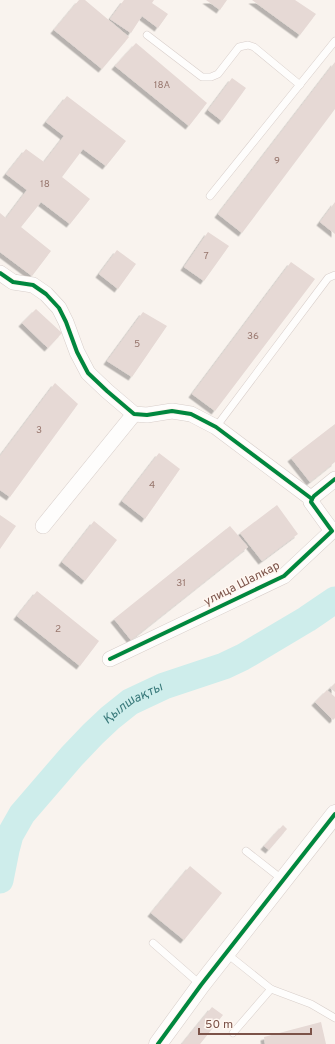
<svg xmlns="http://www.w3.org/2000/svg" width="335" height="1044" viewBox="0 0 335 1044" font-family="Overpass,sans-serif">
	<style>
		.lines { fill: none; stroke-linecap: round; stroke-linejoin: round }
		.river { stroke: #ceedeb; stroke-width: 27 }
		.building { fill: #e6d9d5; filter: url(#shadow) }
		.service-casing { stroke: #d8ceca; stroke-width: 8 }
		.minor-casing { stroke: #d8ceca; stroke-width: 16 }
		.tertiary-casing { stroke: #d8ceca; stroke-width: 19 }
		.service { stroke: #fefdfc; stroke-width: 7 }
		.minor { stroke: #fefdfc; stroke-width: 15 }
		.tertiary { stroke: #fefdfc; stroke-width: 18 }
		.cycleway-casing { stroke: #fff7f1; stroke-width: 6 }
		.cycleway { stroke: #00873e; stroke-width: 4 }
		.labels { text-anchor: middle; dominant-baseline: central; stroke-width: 3; stroke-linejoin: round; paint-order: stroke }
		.number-label { font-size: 10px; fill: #98776e }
		.street-label { font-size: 12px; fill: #7c5349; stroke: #fff7f1 }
		.water-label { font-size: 13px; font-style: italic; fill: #38797a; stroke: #fff7f1 }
	</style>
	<defs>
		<filter id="shadow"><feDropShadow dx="-3.5" dy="3.5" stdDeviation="0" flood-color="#0004"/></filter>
	</defs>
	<rect width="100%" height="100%" fill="#f9f3ee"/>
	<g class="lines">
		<path class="river" id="s1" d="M0,880l6,-30 4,-15 12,-21 50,-58 21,-22 17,-16 20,-16 34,-16 60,-20 19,-9 64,-38 28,-19"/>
	</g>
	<g class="building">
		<polygon points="79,0 85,0 129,37 102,69 54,30"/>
		<polygon points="124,0 154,0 152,3 168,14 158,28 142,16 131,33 110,19"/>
		<polygon points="206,0 227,0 220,10"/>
		<polygon points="252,0 295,0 316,14 300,35"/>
		<polygon points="136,43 207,103 189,126 115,66"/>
		<polygon points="335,62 335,109 242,233 218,214"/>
		<polygon points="232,78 246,88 222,121 208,110"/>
		<polygon points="67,96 126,141 106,166 83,149 62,177 90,199 70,224 41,202 21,227 51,251 32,276 0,252 0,213 6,218 27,190 6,174 26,149 44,162 64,136 46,122"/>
		<polygon points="335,202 335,234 320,222"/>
		<polygon points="208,232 229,246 204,281 184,267"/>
		<polygon points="117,250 136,264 118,289 99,274"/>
		<polygon points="291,262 315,279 215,411 192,394"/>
		<polygon points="36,309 62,333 48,348 22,323"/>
		<polygon points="143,312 167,326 132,377 107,361"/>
		<polygon points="55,383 78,404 10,497 0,490 0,456"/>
		<polygon points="335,424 335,462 310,482 291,458"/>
		<polygon points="159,453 180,469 145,519 122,501"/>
		<polygon points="277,505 298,534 262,561 240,533"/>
		<polygon points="0,515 16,526 0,549"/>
		<polygon points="94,521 117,540 85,581 62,562"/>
		<polygon points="230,526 248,547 131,640 114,619"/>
		<polygon points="37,591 99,641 80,666 17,616"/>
		<polygon points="335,683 335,692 330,688"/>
		<polygon points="327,690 335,697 335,718 333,720 315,702"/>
		<polygon points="283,825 287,829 269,850 264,846"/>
		<polygon points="190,866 222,893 184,940 151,913"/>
		<polygon points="212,1007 223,1015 200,1044 182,1044"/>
		<polygon points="321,1022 326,1044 265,1044 264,1037"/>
	</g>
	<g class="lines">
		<defs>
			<g id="service">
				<polyline points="147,35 202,77 211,77 218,74 239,47 248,45 254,47 300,85"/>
				<polyline points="210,196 335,41"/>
				<polyline points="216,427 328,278 335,275"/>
				<polyline points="246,851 283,880"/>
				<polyline points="153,943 201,985"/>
				<polyline points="226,953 271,989 311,1004 335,1018"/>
				<polyline points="233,1033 271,989"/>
			</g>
			<g id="minor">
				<polyline points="0,273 13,282 33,285 46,294 59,308 66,322 77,352 88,373 107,391 134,414 147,415 172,411 191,414 216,427 312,499"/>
				<polyline points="43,526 134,414"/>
				<polyline points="110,659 284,576 332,531 311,502 312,499 314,496 335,479"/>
			</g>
			<polyline id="tertiary" points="158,1044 201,985 335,814"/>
		</defs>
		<use href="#service" class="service-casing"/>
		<use href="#minor" class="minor-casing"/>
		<use href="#tertiary" class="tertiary-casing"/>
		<use href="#service" class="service"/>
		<use href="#minor" class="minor"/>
		<use href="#tertiary" class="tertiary"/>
		<defs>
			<g id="cycleway">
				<polyline points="0,273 13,282 33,285 46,294 59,308 66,322 77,352 88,373 107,391 134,414 147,415 172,411 191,414 216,427 312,499"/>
				<polyline points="110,659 284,576 332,531 311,502 312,499 314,496 335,479"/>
				<polyline points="158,1044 201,985 335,814"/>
			</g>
		</defs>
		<use href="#cycleway" class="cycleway-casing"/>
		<use href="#cycleway" class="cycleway"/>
	</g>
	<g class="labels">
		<g class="number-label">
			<text x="162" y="85">18А</text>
			<text x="277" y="161">9</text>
			<text x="45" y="184">18</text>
			<text x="206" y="256">7</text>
			<text x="253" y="336">36</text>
			<text x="137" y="344">5</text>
			<text x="39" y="430">3</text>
			<text x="152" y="485">4</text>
			<text x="181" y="583">31</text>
			<text x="58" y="629">2</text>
		</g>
		<g class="street-label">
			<text transform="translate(242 584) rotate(-27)">улица Шалкар</text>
		</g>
		<g class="water-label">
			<text stroke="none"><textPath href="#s1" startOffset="228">Қылшақты</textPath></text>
		</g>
	</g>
	<path d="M199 1028v6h112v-6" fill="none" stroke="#7c5349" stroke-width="2"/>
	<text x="205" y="1028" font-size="12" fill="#7c5349" stroke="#fff7f1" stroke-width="3" paint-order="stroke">50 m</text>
</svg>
